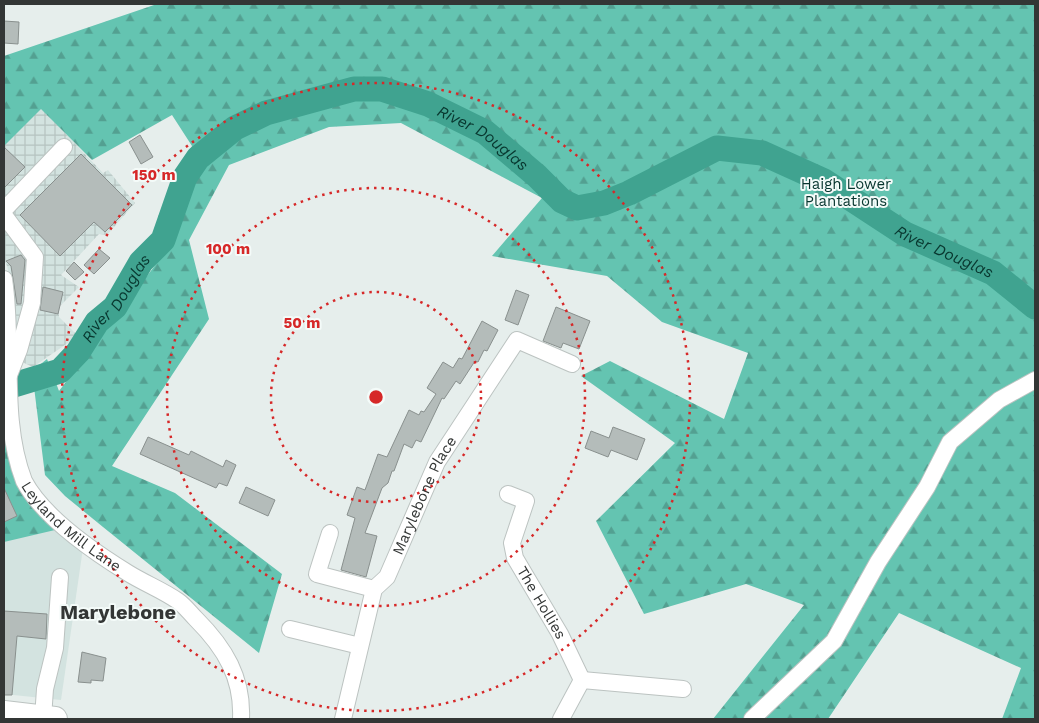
<svg xmlns="http://www.w3.org/2000/svg" width="1039" height="723" viewBox="0 0 1039 723" font-family="'Work Sans',sans-serif">
	<style>
		.built { fill: #d3e3e0 }
		.industrial { fill: url(#industrial-grid) }
		.forest { fill: url(#forest-firs) }
		.lines { fill: none; stroke-linecap: round; stroke-linejoin: round }
		.river { stroke: #40a390; stroke-width: 25 }
		.building { fill: #b4bcba; stroke: #89908e }
		.minor-casing { stroke: #bcc3c1; stroke-width: 18 }
		.highway-casing { stroke: #bcc3c1; stroke-width: 26 }
		.minor { stroke: #fff; stroke-width: 16 }
		.highway { stroke: #fff; stroke-width: 24 }
		.ring { fill: none; stroke: #d62828; stroke-width: 2.5; stroke-dasharray: 2.5 5 }
		.labels { text-anchor: middle; dominant-baseline: central; stroke-width: 4; stroke-linejoin: round; paint-order: stroke }
		.park-label { font-size: 15px; fill: #07362f; stroke: #f4fbf9 }
		.street-label { font-size: 15px; fill: #333635; stroke: #f4fbf9 }
		.water-label { font-size: 16px; font-style: italic; fill: #08372f; stroke: #f4fbf9 }
		.district-label { font-size: 20px; font-weight: bold; fill: #333635; stroke: #f4fbf9 }
		.centre { fill: #d62828; stroke: #f4fbf9; stroke-width: 2.5 }
		.ring-label { font-size: 15px; text-anchor: middle; font-weight: bold; fill: #d62828; stroke: #f4fbf9; stroke-width: 4; stroke-linejoin: round; paint-order: stroke }
	</style>
	<defs>
		<pattern id="industrial-grid" width="8" height="8" patternUnits="userSpaceOnUse" patternTransform="scale(1.25)"><rect width="8" height="8" fill="#d3e3e0"/><path d="M0 4h8M4 0v8" fill="none" stroke="#b6c3c1"/></pattern>
		<pattern id="forest-firs" width="22" height="20" patternUnits="userSpaceOnUse" patternTransform="scale(1.25)"><rect width="22" height="20" fill="#64c4b1"/><path d="M5 1l3.5 6h-7zM16 11l3.5 6h-7z" fill="#53a091"/></pattern>
	</defs>
	<rect width="100%" height="100%" fill="#e6eeec"/>
	<polygon class="built" points="42,518 83,548 61,700 4,694 4,531"/>
	<polygon class="industrial" points="18,67 61,129 103,173 108,170 135,203 107,235 99,234 61,275 79,287 59,307 59,317 78,336 33,367 13,358 15,307 7,266 4,259 4,85"/>
	<g class="forest">
		<polygon points="157,4 1035,4 1035,719 1002,719 1021,668 899,613 828,719 713,719 804,605 746,584 644,614 596,521 675,443 581,376 610,361 724,419 748,353 662,322 607,276 492,256 542,198 401,123 329,127 229,165 189,240 209,319 112,466 175,493 282,574 259,653 103,527 65,496 45,475 32,371 47,359 59,391 163,255 158,217 192,146 172,115 92,160 41,109 4,146 4,56"/>
		<polygon points="4,408 20,484 55,530 4,542"/>
	</g>
	<g class="lines">
		<path class="river" id="s1" d="M4,388l56,-17 18,-19 19,-30 18,-15 26,-45 22,-22 22,-63 13,-19 37,-30 31,-15 88,-24h28l46,15 57,28 52,44 25,25 15,7 27,-5 25,-10 88,-45 45,5 62,28 81,53 88,39 42,34"/>
	</g>
	<g class="building">
		<polygon points="4,21 19,22 18,44 4,43"/>
		<polygon points="140,135 153,157 141,164 129,142"/>
		<polygon points="4,147 25,167 4,188"/>
		<polygon points="81,154 132,205 105,232 94,222 60,256 20,215"/>
		<polygon points="99,249 110,258 94,274 84,265"/>
		<polygon points="21,255 25,260 21,304 17,304 11,266 6,261"/>
		<polygon points="74,262 84,272 75,280 66,271"/>
		<polygon points="43,287 63,292 58,314 40,310"/>
		<polygon points="516,290 529,295 518,325 505,320"/>
		<polygon points="556,307 590,321 579,349 563,343 561,348 543,341"/>
		<polygon points="482,321 498,330 487,351 484,350 478,362 475,361 460,384 456,381 444,399 442,398 421,442 416,440 412,448 404,444 394,471 392,471 388,483 382,488 365,533 377,536 366,577 341,570 355,518 347,515 357,487 365,490 378,454 387,457 409,410 419,415 421,411 424,412 436,394 427,388 443,362 453,368 459,358 462,359"/>
		<polygon points="613,427 645,439 637,460 611,450 608,457 585,448 591,431 609,438"/>
		<polygon points="148,437 189,455 191,451 223,467 226,460 236,465 227,486 219,483 216,488 140,454"/>
		<polygon points="246,487 275,500 268,516 239,503"/>
		<polygon points="4,488 17,516 4,522"/>
		<polygon points="4,611 47,614 46,639 17,636 12,695 4,695"/>
		<polygon points="82,652 106,658 103,681 91,680 91,683 78,682"/>
	</g>
	<g class="lines">
		<defs>
			<g id="minor">
				<polyline points="4,210 64,147"/>
				<polyline points="4,215 35,257 32,303 19,350 9,375"/>
				<path id="s2" d="M4,279c10,67 -4,140 20,202 19,36 70,71 104,92 16,10 34,17 50,28 7,5 12,12 18,18 29,29 47,59 45,100"/>
				<path id="s3" d="M508,494l18,7 -14,42 3,15 45,76 22,46 -21,39"/>
				<polyline points="330,533 317,574 374,589"/>
				<polyline points="290,629 360,646"/>
				<polyline points="582,680 683,689"/>
				<polyline points="43,718 45,689 55,648 60,577"/>
				<path id="s4" d="M343,719l31,-130 13,-12 50,-115 80,-122 55,24"/>
				<polyline points="752,719 834,641 878,562 927,487 950,442 999,400 1035,380"/>
			</g>
			<polyline id="highway" points="4,713 55,719"/>
		</defs>
		<use href="#minor" class="minor-casing"/>
		<use href="#highway" class="highway-casing"/>
		<use href="#minor" class="minor"/>
		<use href="#highway" class="highway"/>
	</g>
	<g class="ring">
		<circle cx="376" cy="397" r="105"/>
		<circle cx="376" cy="397" r="209"/>
		<circle cx="376" cy="397" r="314"/>
	</g>
	<g class="labels">
		<g class="park-label">
			<text x="846" y="184">Haigh Lower<tspan x="846" dy="17">Plantations</tspan></text>
		</g>
		<g class="street-label">
			<text stroke="none"><textPath href="#s4" startOffset="241">Marylebone Place</textPath></text>
			<text stroke="none"><textPath href="#s2" startOffset="270">Leyland Mill Lane</textPath></text>
			<text stroke="none"><textPath href="#s3" startOffset="131">The Hollies</textPath></text>
		</g>
		<g class="water-label">
			<text stroke="none"><textPath href="#s1" startOffset="631">River Douglas</textPath></text>
			<text stroke="none"><textPath href="#s1" startOffset="1156">River Douglas</textPath></text>
			<text stroke="none"><textPath href="#s1" startOffset="151">River Douglas</textPath></text>
		</g>
		<g class="district-label">
			<text x="118" y="612">Marylebone</text>
		</g>
	</g>
	<circle cx="376" cy="397" r="8" class="centre"/>
	<g class="ring-label">
		<text x="154" y="180">150 m</text>
		<text x="228" y="254">100 m</text>
		<text x="302" y="328">50 m</text>
	</g>
	<rect width="1039" height="723" fill="none" stroke="#333635" stroke-width="10"/>
</svg>
